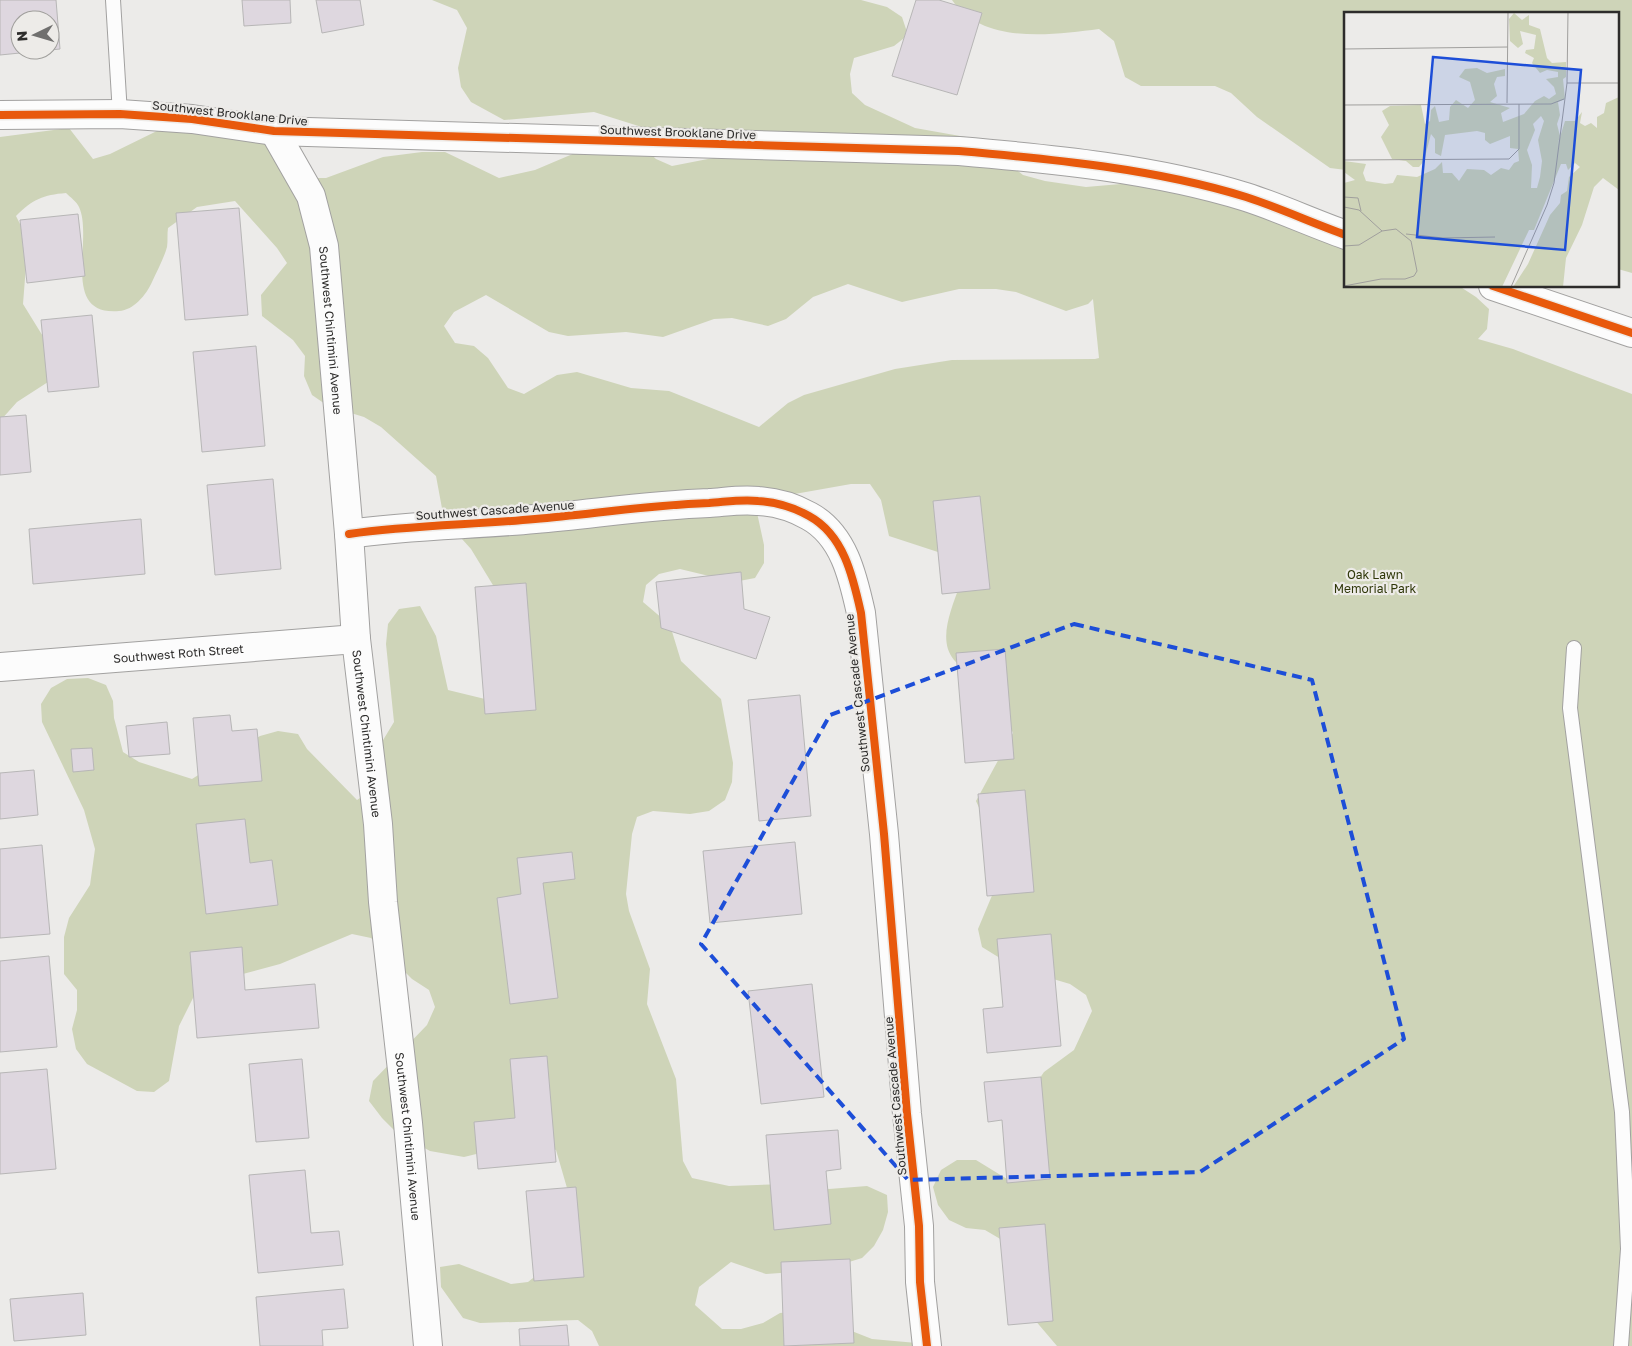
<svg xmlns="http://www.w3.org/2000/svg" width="1632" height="1346" viewBox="0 0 1632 1346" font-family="'Golos Text',sans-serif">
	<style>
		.green { fill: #ced4b8; fill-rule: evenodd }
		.building { fill: #ded7df; stroke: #b7b6b6; fill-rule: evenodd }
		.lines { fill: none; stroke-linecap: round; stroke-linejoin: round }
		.service-casing { stroke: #a2a1a0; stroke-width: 16 }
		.minor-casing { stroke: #a2a1a0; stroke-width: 30 }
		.tertiary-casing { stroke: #a2a1a0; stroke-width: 30 }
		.service { stroke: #fcfcfc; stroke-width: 14 }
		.minor { stroke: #fcfcfc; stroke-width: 28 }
		.tertiary { stroke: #fcfcfc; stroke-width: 28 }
		.cycleway-casing { stroke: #edebe8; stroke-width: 11 }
		.cycleway { stroke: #e8590c; stroke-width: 8 }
		.marked { fill: none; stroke: #1d4ed8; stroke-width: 4; stroke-dasharray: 10 6; stroke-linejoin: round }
		.labels { text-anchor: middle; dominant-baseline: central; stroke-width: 4.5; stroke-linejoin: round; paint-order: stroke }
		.street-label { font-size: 12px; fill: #2d2c2b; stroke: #edebe8 }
		.park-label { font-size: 12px; fill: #2f3709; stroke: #edebe8 }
		.inset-road { fill: none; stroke: #a09f9d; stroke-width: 1 }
		.view { fill: #1d4ed8; fill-opacity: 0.15; stroke: #1d4ed8; stroke-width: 2.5 }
		.inset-edge { fill: none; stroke: #2d2c2b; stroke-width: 2.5 }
	</style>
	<rect width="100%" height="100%" fill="#ecebe9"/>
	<g class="green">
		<path d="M432,0h429l26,7 15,10 6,18 -14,11 -40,12 -4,16 2,19 13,12 50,23 62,11 46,36 22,6 41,6 58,-5 202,51v53h113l17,11 13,12 -2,20 -9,10 35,10 119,45v952h-575l-23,-27 -32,-79 -17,-10 -19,-2 -17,-8 -11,-15 -5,-18 8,-17 16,-10h19l31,19 26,-91 11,-16 30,-22 18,-39 -6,-16 -16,-11 -54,-16 -34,-21 -4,-18 23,-55v-18l-25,-55 37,-68c-7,-16 -14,-33 -26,-47 -9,-10 -24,-15 -33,-26 -17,-20 -2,-52 5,-73l-15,-33 -55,-18 -8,-36 -11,-16h-19l-79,14 -16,10 8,37v18l-9,15 -21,4 -54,-13 -21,5 -13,11 -3,17 27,23 11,36 40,38 12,64 -1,19 -7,18 -16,11 -19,3 -37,-3 -16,6 -5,17 -6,60 3,17 21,58 -3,35 29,75 7,82 9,17 37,8 58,-2 42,5 38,-3 20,9 1,17 -5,18 -9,16 -12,12 -39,12 -57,4 -35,-12 -32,25 -4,18 27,24h19l22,-6 17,-10 21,-2 71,28 56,5 6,2h-335l-7,-15 -14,-11 -98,3 -17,-5 -22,-31 -1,-20 19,-3 52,20 17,-2 49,-39 -1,-24 -20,-69 -26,-9 -66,16 -34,-6 -33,-18 -15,-15 -13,-17 4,-20 54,-56 8,-18 -6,-17 -17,-11 -41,-41 -19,-4 -72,30 -71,19 -14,11 -16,32 -10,55 -15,11 -17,-1 -50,-27 -11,-15 -4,-20 5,-19v-20l-13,-16v-37l5,-19 21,-33 5,-36 -11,-39 -42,-88 -1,-18 10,-16 16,-9 21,-1 18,7 7,16 1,17 9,34 16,10 53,17 68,-43 18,-5 20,3 9,15 50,51 15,-10 2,-35 20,-33 -8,-78 2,-20 11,-15 21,-3 16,30 12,54 37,9 17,-99 -31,-51 -27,-30 -8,-43 -55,-49 -17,-10 -36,-11 -16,-11 -8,-19 1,-20 -12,-16 -31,-24 -1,-21 26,-32 -10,-15 -42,-47 -38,6 -29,21c-1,6 0,13 -1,19 -3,11 -10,24 -15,35 -6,13 -18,28 -33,29 -60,5 -25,-72 -40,-104 -2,-5 -9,-10 -13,-14 -23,2 -33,6 -50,23l12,24 -5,64 29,47 -4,31 -31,20 -17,19v-284l69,-9 24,31 17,-5 53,-26 105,-2 37,52h21l57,-21 39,-5h23l54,26 36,-8 73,-31 35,8 13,12 16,7 41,-8 6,-18 -71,-11 -54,-17 -90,8 -33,-18 -10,-15 -3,-19 9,-40 -10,-18zM848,284l54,18 57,-13h37l20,3 50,19 22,-7 5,-5 6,59 -4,1 -143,1 -57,9 -91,26 -16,8 -29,24 -90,-36 -38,-3 -54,-16 -20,3 -33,19 -16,-6 -20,-30 -14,-12 -19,-3 -11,-17 10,-14 32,-17 63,37 19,4 58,-4 37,5 51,-18 18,-1 36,8 18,-7 27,-22z"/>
		<path d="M952,0h680v273l-14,-4v-255h-272v156l-16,-2 -73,-51 -26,-24 -16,-7h-74l-16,-9 -11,-36 -15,-12c-47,6 -116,16 -147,-29z"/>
	</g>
	<g class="building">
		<path d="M0,0h56l4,49 -60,6zM20,20h30v30h-30z"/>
		<polygon points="242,0 290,0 291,23 244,26"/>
		<polygon points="316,0 360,0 364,25 322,33"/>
		<polygon points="916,0 939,0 982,13 957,95 892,76"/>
		<polygon points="239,208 248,315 185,320 176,213"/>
		<polygon points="78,214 85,276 27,283 20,220"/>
		<polygon points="92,315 99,387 48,392 41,320"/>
		<polygon points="256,346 265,446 202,452 193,352"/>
		<polygon points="26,415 31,472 0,475 0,417"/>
		<polygon points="273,479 281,569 215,575 207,485"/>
		<polygon points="980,496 990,589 942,594 933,501"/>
		<polygon points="141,519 145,574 33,584 29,529"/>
		<polygon points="741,572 744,609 770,617 756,659 661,628 656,582"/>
		<polygon points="526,583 536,710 485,714 475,587"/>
		<polygon points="1005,649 1014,759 965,763 956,653"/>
		<polygon points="800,695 811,816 759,821 748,700"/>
		<polygon points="230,715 232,731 257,729 262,781 199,786 193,718"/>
		<polygon points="167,722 170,754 129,757 126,726"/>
		<polygon points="92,748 94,770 73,772 71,749"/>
		<polygon points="34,770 38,815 0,819 0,773"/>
		<polygon points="1025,790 1034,892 987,896 978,794"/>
		<polygon points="245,819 250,863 272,860 278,905 206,914 196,824"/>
		<polygon points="795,842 802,914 710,923 703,851"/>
		<polygon points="42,845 50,934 0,938 0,849"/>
		<polygon points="572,852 575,879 543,883 558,998 510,1004 497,898 521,894 517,858"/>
		<polygon points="1051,934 1061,1046 987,1053 983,1009 1003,1007 997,939"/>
		<polygon points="242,947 245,990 315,984 319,1028 197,1038 190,952"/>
		<polygon points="49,956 57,1047 0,1052 0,961"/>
		<polygon points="812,984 824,1097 761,1104 748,991"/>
		<polygon points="547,1056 556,1162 478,1169 474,1122 515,1118 510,1059"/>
		<polygon points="302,1059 309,1138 256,1142 249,1064"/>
		<polygon points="47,1069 56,1169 0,1174 0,1073"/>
		<polygon points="1041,1077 1050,1179 1007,1183 1002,1120 988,1122 984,1082"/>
		<polygon points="838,1130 841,1169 826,1171 831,1224 774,1230 766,1135"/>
		<polygon points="305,1170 311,1233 339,1231 343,1265 258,1273 249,1175"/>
		<polygon points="576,1187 584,1277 534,1281 526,1191"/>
		<polygon points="1045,1224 1053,1321 1008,1325 999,1228"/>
		<polygon points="850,1259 854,1343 784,1346 781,1262"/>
		<polygon points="344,1289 348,1328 322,1330 323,1346 260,1346 256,1297"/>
		<polygon points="83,1293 86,1335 14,1341 10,1299"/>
		<polygon points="567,1325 569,1346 520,1346 519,1329"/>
	</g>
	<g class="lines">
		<defs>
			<g id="service">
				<polyline points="113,0 120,114"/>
				<polyline points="1574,648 1570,708 1622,1112 1628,1249 1621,1346"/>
			</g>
			<g id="minor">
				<path id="s1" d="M274,131l37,65 13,50 25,288 7,105 22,185 5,78 25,221 20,223"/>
				<path d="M349,534c62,-9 124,-9 186,-15 58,-5 116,-14 174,-16 16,-1 33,-4 49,-2 18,1 35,6 51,15 35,19 44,61 52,97l23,221 23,280 12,112 1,56 7,64"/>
				<path id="s2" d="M0,667l356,-28"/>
			</g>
			<g id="tertiary">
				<path d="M0,115l120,-1 72,5 82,12 685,20c94,8 197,18 287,46 34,11 66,26 100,38"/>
				<polyline points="1493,286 1632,333"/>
			</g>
		</defs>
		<use href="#service" class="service-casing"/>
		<use href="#minor" class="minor-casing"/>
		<use href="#tertiary" class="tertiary-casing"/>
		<use href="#service" class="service"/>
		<use href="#minor" class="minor"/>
		<use href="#tertiary" class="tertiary"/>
		<defs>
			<g id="cycleway">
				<path d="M0,115l120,-1 72,5 82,12 685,20c94,8 197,18 287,46 34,11 66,26 100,38"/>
				<polyline points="1493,286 1632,333"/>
				<path d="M349,534c62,-9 124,-9 186,-15 58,-5 116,-14 174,-16 16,-1 33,-4 49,-2 18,1 35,6 51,15 35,19 44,61 52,97l23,221 23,280 12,112 1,56 7,64"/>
			</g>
		</defs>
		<use href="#cycleway" class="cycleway-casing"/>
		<use href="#cycleway" class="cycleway"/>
	</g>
	<path class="marked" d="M1074,624l238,56 92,359 -204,133 -292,8 -207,-236 129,-229z"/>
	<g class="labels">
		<g class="street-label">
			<text transform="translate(230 113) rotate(6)">Southwest Brooklane Drive</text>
			<text transform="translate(678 132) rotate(2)">Southwest Brooklane Drive</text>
			<text stroke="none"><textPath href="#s1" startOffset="211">Southwest Chintimini Avenue</textPath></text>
			<text transform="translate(495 510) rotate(-4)">Southwest Cascade Avenue</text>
			<text stroke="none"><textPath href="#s2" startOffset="179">Southwest Roth Street</textPath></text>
			<text transform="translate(857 693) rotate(-96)">Southwest Cascade Avenue</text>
			<text stroke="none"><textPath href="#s1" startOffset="616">Southwest Chintimini Avenue</textPath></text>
			<text transform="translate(895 1096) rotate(-95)">Southwest Cascade Avenue</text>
			<text stroke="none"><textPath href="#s1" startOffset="1021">Southwest Chintimini Avenue</textPath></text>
		</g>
		<g class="park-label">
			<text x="1375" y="574">Oak Lawn<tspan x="1375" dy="14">Memorial Park</tspan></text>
		</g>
	</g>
	<g transform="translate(1344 12)">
		<rect width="275" height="275" fill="#ecebe9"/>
		<path d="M170,1l8,7 7,-5v10l11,4 7,29 5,5 14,-1v15l-3,2 2,20 -7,3 2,13 -3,9 3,12 -3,11 8,-26h10l7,-9 -2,11 5,3 6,-3 6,5v-11l7,-4 2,-10 13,-6v93l-16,-12 -9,9 -12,38 -16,33 -3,29h-50l15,-23 22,-49 10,-12 1,-8 6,-4 2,-14 11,-10 -5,-4 -7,7 -2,-6h-5l-27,66h-5l-27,57h-158v-104l11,-3 -11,-8v-11l22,3 -3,9 3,8 19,3 8,-1 4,-8 20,2 18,-8 7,-7 1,11h9l7,8 8,-12 17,1 7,5 10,-7 8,2 5,-7 5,-2 -1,-12 -8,-1v-12l-20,8 -5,-4v-7l-8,-2 -32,4 -4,21 -6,-3v-14l-4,-5 -7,27 -5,6h-6l-7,-6 -14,-2 -11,-22 8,-12 -7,-14 8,-5 31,-1 4,19 5,-3 1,-11 4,-4 4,16 10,-2 1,-13 6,-7 12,8 7,-8 -5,-18 -11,-5 6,-8 12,-1 10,5 18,-4v7l-8,1 -3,7 3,12 -7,6 20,6 -9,5 2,9 21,-8 11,-13 9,-5 5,3 7,-5 -2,-7 -8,-8 12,-2v-5l-11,-2 -7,3 -8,-10 2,-5 -9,-5 1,-3 8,-1 2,-14 -16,-4 3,13 -5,4 -8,-7 -1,-22zM197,104l3,5 -6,19 4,21 -2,16 -3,11h-6l1,-23 -5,-15 8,-20 -2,-6z" fill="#ced4b8" fill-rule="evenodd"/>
		<path class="inset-road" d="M0,37l164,-2M223,71h52M163,91l1,-91M0,93l207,-1 13,-5M0,148l165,-1 10,-10v-45M0,185l14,1 3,13M0,195l15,3 23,21M62,222l37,4 52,-1M0,234l15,-1 23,-14 14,-2 15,12 6,30 -3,5 -9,3h-24l-37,7M167,275l36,-82 7,-22 13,-100 1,-71"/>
		<path class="view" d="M89,45l148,13 -16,180 -148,-13z"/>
		<rect width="275" height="275" class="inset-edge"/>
	</g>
	<g transform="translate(35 35) rotate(265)"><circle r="24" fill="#edebe8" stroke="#a09f9c"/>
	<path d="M0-4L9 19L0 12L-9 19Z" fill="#706f6e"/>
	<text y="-8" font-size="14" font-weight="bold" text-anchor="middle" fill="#2d2c2b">N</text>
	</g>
</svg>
